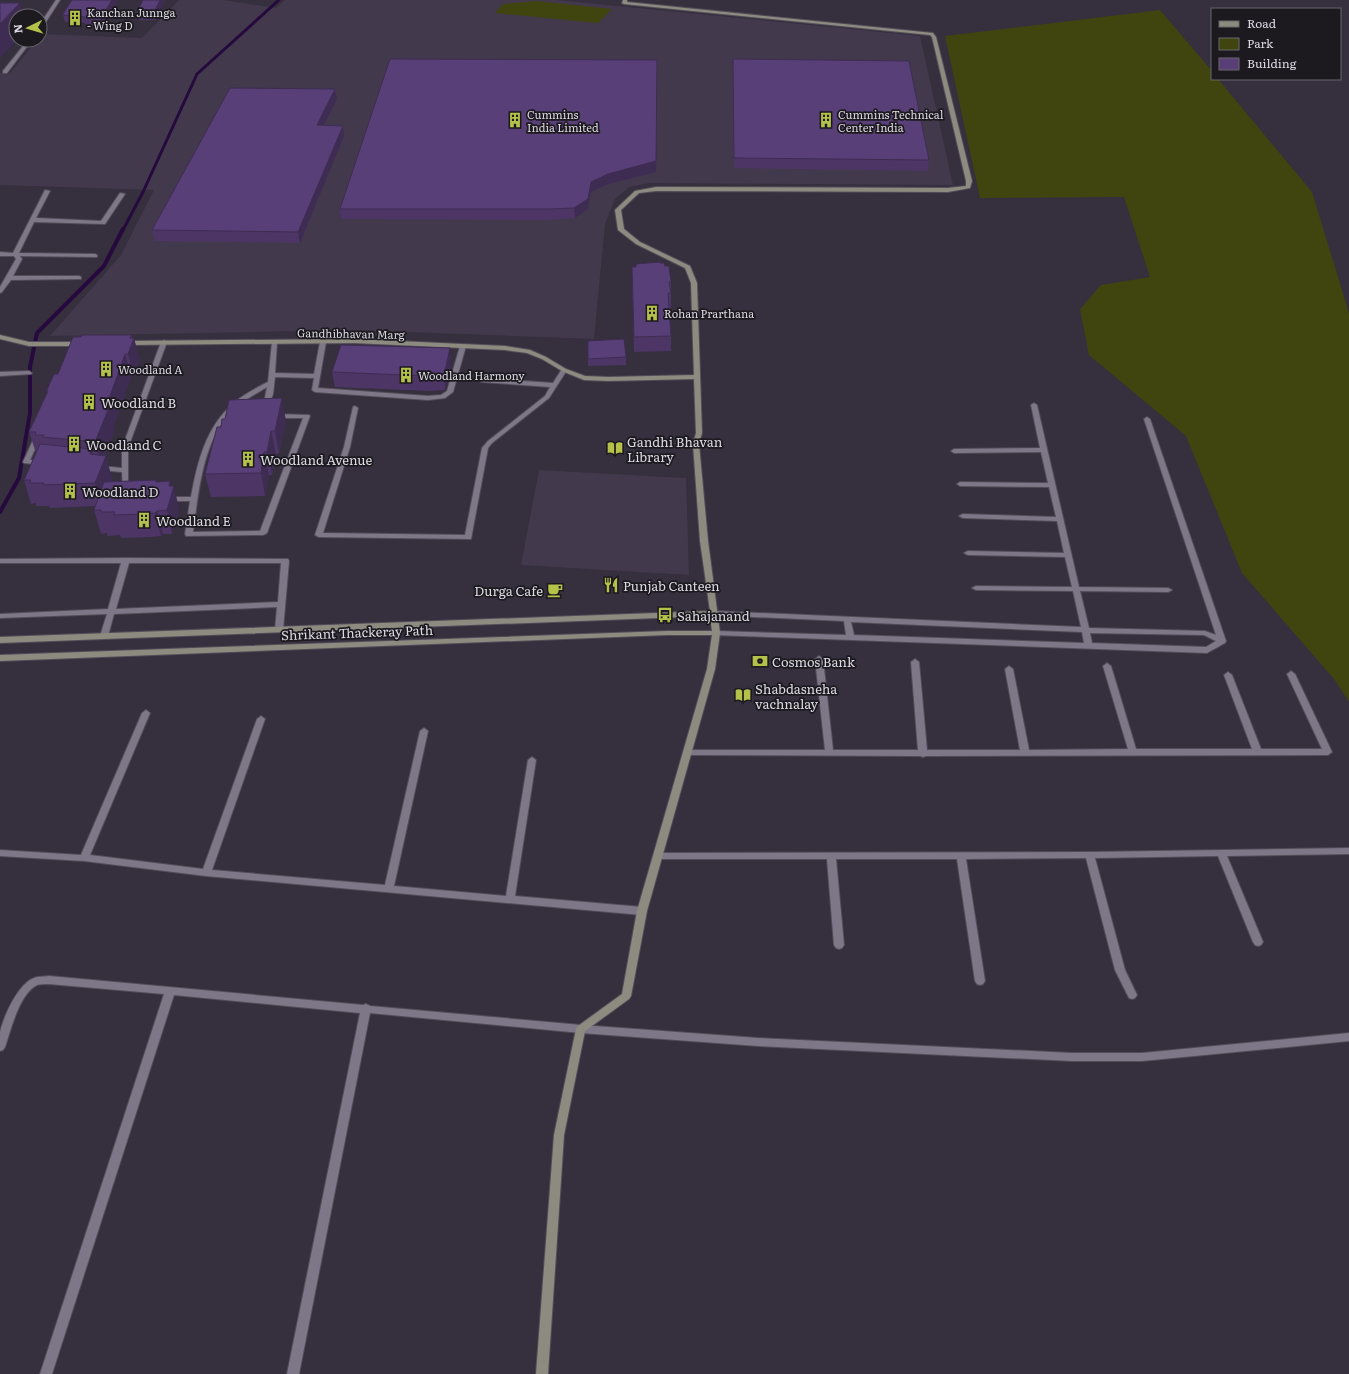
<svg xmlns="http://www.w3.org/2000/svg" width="1349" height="1374" viewBox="0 0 1349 1374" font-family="Literata,serif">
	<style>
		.built { fill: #42394d }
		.green { fill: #40450f }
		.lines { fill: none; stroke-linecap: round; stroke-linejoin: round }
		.stream-far1 { stroke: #260a3e; stroke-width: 3 }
		.stream { stroke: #260a3e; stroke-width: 4 }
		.street-casing { stroke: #534d59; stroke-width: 2 }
		.secondary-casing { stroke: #534d59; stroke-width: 2 }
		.street { fill: #7e7788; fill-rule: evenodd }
		.secondary { fill: #8d8b7f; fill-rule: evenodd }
		.wall { fill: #4d3666 }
		.shaded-wall { fill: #3e2c53 }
		.building { fill: #593f77; stroke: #3e2c53 }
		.labels { text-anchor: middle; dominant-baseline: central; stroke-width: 3.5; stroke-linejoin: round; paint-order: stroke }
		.far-poi-label { font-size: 11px; fill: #ddd9e3; stroke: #1c191f; text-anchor: start }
		.far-street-label { font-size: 11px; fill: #ddd9e3; stroke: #1c191f }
		.poi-label { font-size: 13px; fill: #ddd9e3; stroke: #1c191f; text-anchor: start }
		.street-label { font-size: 13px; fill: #ddd9e3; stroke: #1c191f }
	</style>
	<rect width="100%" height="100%" fill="#352f3e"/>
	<g class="built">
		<polygon points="179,0 223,0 276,8 285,0 556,0 920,36 953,185 650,183 629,187 615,199 605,224 594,339 354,330 50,336 121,255 154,190 0,185 0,73 10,73 37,40 40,40 42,34 142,38"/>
		<polygon points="539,470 686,478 689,575 521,565"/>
	</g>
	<g class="green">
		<polygon points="537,1 612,9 598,23 495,13 503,4"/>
		<polygon points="1160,10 1212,71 1212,79 1218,79 1312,192 1349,313 1349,702 1334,679 1242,573 1186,436 1089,355 1080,309 1101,285 1150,277 1124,197 980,198 945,36"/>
	</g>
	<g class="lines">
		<polyline class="stream-far1" points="123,230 143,192 197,74 279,0"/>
		<polyline class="stream" points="0,512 19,478 30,413 30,367 37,333 104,266 123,229"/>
		<defs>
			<g id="street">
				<polygon points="56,0 60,0 42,28 40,28 40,24"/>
				<polygon points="28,40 32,40 7,73 3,73 3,71"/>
				<polygon points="45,190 50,191 36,218 101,221 120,193 125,194 105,224 34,222 19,253 95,254 97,255 97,257 20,256 22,259 13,276 79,276 81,277 81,279 11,280 2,292 0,293 0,287 16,259 14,256 0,256 0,252 13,253"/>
				<polygon points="164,340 167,342 128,448 128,491 127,492 123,492 122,472 100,470 97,468 100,466 122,468 122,448 161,342"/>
				<path d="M323,340l3,2 -8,46 110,8 13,-1 6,-4 13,-45 3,-2 3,2 -13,46 -8,6 -17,2 -113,-8 -3,-2 2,-12 -39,-1 -2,17 -5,15 -2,1 -3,-2 4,-21c-15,9 -30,17 -41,31 -24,29 -28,78 -33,114l67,-1 43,-113h-29l-3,-2 3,-2 35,1 1,1 -43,117 -4,2 -77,1 -1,-2 5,-33h-22l-4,-2 4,-2h23c6,-34 15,-71 43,-94 10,-9 22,-15 34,-21l4,-40h4l1,1 -2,30 39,1 6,-32z"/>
				<polygon points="564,368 567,370 549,398 492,443 488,448 471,539 319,537 315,535 344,447 353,407 355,406 358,408 350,447 323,533 465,535 482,448 488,441 545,396 550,387 481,382 478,380 481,378 553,383 562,369"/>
				<polygon points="29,371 32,373 31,374 0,376 0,372"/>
				<path d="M1034,403l3,2 42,182 89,1 4,2 -4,2 -88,-1 9,37 116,3 11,4 -72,-216 3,-2 3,2 76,222 -1,2 -18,10 -494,-18 -1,-2 1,-2h3l130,4 -2,-14 -133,-6 -1,-2 4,-2 367,16 -8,-36 -97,-1 -4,-2 4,-2 96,1 -7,-30 -97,-2 -4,-2 4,-2 96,2 -7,-32 -94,-3 -4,-2 4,-2 93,3 -7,-30 -89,-1 -3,-2 3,-2 88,1 -7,-31 -87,1 -3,-2 3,-2 86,-1 -9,-43zM851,622l231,10 2,11 -230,-8zM1090,633l114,2 12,6 -10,6 -114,-4z"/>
				<polygon points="37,436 40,438 30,460 42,461 45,463 42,465 24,463 23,462 34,438"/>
				<path d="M126,558l162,1 1,2 -6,69 -4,2 -4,-2 2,-23 -163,7 -6,22 -4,3 -4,-3 7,-22 -107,4v-4l108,-5 13,-46h-121v-4zM129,563h152l-3,39 -162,7z"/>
				<polygon points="819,656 823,659 833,750 918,750 911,662 915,659 919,662 927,750 1020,750 1005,669 1009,666 1013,669 1029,750 1128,749 1103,666 1107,663 1111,666 1136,749 1252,749 1224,675 1228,672 1232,675 1261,749 1322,749 1287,674 1291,671 1295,674 1332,752 1328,755 926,756 923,757 920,756 684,755 683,753 684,751 687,750 825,750 815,659"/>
				<polygon points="146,710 150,713 90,855 203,869 257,719 261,716 265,719 212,870 385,885 420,731 424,728 428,731 394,886 506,896 528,760 532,757 536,760 515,896 642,907 645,909 647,911 645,913 642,915 206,876 84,861 0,856 0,850 81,855 142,713"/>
				<polygon points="1349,848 1349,854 1227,856 1263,942 1261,945 1258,946 1255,945 1253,942 1218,856 1095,858 1125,970 1137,995 1135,998 1132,999 1129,998 1115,970 1086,858 966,859 985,981 983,984 980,985 977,984 975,981 957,859 836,859 844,945 842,948 839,949 836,948 834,945 827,859 658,859 655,858 654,856 655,854 658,853 1090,852"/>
				<path d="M49,976l314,29 3,-1 4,2 211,19 177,13 314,15h70l207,-20v8l-207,20h-70l-314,-15 -177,-13 -211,-20 -71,361h-12l73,-361 -186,-18 -122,379h-12l124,-380 -115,-10c-4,0 -9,0 -12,1 -18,9 -26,45 -32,62l-2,3 -3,1c0,-6 0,-13 0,-19 4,-16 18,-48 34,-54 4,-2 10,-1 15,-2z"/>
			</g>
			<g id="secondary">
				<polygon points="623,0 627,0 627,2 933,33 936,37 972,181 970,188 948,192 656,191 639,193 621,210 624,229 640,242 690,266 697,283 702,433 699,444 708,541 720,633 715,669 647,911 631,996 629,999 585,1031 564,1135 548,1374 536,1374 554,1135 576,1029 578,1026 622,994 637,911 707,669 712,635 667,635 0,661 0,655 667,631 712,631 710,616 0,643 0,637 710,611 700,541 693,444 696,433 694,379 608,381 584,380 562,371 542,359 527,353 505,350 354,343 126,345 123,343 126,341 354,339 505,346 530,350 546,357 566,369 585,376 608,377 694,375 691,283 685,268 636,244 618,230 615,210 635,191 656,187 948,188 966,186 966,181 932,37 930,35 624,4 622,3"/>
				<polygon points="0,335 29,342 81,342 84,344 81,346 29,346 0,339"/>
			</g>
		</defs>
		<use href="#street" class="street-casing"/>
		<use href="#secondary" class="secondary-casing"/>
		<use href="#street" class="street"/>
		<use href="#secondary" class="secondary"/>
	</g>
	<g class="wall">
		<polygon points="72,0 118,0 103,25 86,25 85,23 65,22 63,15"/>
		<polygon points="165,0 156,20 139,20 137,12"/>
		<polygon points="733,69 929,160 928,171 734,168"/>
		<polygon points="335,89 337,99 324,125 343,126 344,136 300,243 155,241 152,230"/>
		<polygon points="656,172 608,184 591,192 588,209 575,218 549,220 341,219 340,209"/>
		<polygon points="660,263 665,266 671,282 671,308 669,308 671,336 671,351 634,352 632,267"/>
		<polygon points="132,338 140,360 134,376 131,376 113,428 114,432 105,456 106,456 112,479 111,482 156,480 157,482 171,486 179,509 172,534 163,534 161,536 151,537 121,538 120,535 107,536 107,533 101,534 94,510 96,506 50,508 49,506 36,506 36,503 31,504 24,480 36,453 29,432 47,393 46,392 58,374"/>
		<polygon points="588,341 626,357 626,365 588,366"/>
		<polygon points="451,363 445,390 430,391 335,387 332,372"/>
		<polygon points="286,421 279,453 276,454 272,475 269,475 265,496 211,497 205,474 221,427"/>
	</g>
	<g class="shaded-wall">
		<polygon points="112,0 118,0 103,25 101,18"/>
		<polygon points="160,0 165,0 156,20 154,12"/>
		<polygon points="20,3 23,16 16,16 16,40 17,40 0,58 0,24"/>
		<polygon points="657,60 656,172 608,184 591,192 588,209 575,218 574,208 591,182"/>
		<polygon points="335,89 337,99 319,135 317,125"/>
		<polygon points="343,126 344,136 300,243 298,232"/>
		<polygon points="132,335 133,341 134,338 140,360 134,376 128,354 130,338"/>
		<polygon points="450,348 451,363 445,390 444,375"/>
		<polygon points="125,354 131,376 113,428 114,432 101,465 95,442 105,410"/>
		<polygon points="282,398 286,421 279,453 275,431"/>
		<polygon points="271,431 276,454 272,475 267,452"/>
		<polygon points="92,449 99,472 90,454"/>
		<polygon points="264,452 269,475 265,496 261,473"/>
		<polygon points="106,456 112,479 101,506 95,483"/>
		<polygon points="170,481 172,491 174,486 179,509 172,534 167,510 169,486"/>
		<polygon points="157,511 163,534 161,536 155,513"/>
	</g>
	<g class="building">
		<polygon points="72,0 112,0 101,18 84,18 85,17 63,15 63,14"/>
		<polygon points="143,0 160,0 154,12 137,12"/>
		<polygon points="0,3 20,3 0,24"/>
		<polygon points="390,59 657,60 656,161 608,174 591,182 588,199 574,208 549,209 340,209"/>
		<polygon points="733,59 909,61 929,160 734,158"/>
		<polygon points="230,88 335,89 317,125 343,126 298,232 152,230"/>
		<polygon points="660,262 660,263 664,263 665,266 669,266 671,282 669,282 671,293 668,293 671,336 634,337 632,267 636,267 636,264"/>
		<polygon points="82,335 132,335 130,338 134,338 128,354 125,354 105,410 108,410 95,442 43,437 44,435 35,435 36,432 29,432 48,391 46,392 54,374 58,374 73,337 81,337"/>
		<polygon points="624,339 626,357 588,359 588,341"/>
		<polygon points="341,345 450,348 444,375 428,376 332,372"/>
		<polygon points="282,398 275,431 271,431 267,452 264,452 261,473 205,474 217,427 221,427 222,419 225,419 229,400"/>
		<polygon points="40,444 92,449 90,454 106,456 95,483 43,485 44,483 29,483 31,480 24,480"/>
		<polygon points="156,480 156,482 170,481 169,486 174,486 167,510 157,511 155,513 145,514 114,515 115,512 101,512 101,510 94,510 104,482"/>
	</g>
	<defs>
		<symbol id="building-bare" viewBox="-9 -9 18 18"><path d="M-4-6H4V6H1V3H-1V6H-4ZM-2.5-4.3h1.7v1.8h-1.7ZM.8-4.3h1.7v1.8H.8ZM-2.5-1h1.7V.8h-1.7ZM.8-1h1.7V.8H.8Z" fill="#b4c24a" stroke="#1c191f" stroke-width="2.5" paint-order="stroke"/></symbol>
		<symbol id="library-bare" viewBox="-9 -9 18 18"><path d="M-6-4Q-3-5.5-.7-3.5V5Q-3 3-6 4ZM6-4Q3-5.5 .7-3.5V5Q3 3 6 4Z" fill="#b4c24a" stroke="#1c191f" stroke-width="2.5" paint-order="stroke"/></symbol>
		<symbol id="restaurant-bare" viewBox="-9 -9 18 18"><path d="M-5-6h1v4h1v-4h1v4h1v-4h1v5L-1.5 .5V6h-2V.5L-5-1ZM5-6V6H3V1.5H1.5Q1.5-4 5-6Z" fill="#b4c24a" stroke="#1c191f" stroke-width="2.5" paint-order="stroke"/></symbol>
		<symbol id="cafe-bare" viewBox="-9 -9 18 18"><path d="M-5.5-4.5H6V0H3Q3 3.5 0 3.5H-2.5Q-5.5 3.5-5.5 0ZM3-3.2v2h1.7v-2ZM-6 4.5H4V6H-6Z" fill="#b4c24a" stroke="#1c191f" stroke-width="2.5" paint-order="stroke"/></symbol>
		<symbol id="bus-bare" viewBox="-9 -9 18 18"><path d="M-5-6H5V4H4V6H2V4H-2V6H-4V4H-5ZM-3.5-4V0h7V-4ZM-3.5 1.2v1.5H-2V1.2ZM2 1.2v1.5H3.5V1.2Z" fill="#b4c24a" stroke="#1c191f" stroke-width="2.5" paint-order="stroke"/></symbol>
		<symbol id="bank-bare" viewBox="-9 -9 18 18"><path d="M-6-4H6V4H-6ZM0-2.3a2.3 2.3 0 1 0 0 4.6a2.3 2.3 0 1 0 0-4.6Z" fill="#b4c24a" stroke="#1c191f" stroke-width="2.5" paint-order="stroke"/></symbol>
	</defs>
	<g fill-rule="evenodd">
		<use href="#building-bare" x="64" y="7" width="22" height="22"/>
		<use href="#building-bare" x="504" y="109" width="22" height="22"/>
		<use href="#building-bare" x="815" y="109" width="22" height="22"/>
		<use href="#building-bare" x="641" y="302" width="22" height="22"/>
		<use href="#building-bare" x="95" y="358" width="22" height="22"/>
		<use href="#building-bare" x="395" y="364" width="22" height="22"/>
		<use href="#building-bare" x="78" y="391" width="22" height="22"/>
		<use href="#building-bare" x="63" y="433" width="22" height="22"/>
		<use href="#library-bare" x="604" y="437" width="22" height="22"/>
		<use href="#building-bare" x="237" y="448" width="22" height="22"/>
		<use href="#building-bare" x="59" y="480" width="22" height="22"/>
		<use href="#building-bare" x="133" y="509" width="22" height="22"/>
		<use href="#restaurant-bare" x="600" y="574" width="22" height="22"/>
		<use href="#cafe-bare" x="544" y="579" width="22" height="22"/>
		<use href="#bus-bare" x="654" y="604" width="22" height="22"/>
		<use href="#bank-bare" x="749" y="650" width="22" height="22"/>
		<use href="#library-bare" x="732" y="684" width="22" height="22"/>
	</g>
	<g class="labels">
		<g class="far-poi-label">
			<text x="87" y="12">Kanchan Junnga<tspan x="87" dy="13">- Wing D</tspan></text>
			<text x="527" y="114">Cummins<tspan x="527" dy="13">India Limited</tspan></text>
			<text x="838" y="114">Cummins Technical<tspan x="838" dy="13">Center India</tspan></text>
			<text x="664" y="313">Rohan Prarthana</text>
			<text x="118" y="369">Woodland A</text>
			<text x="418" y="375">Woodland Harmony</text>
		</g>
		<g class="far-street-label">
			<text transform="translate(351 333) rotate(1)">Gandhibhavan Marg</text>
		</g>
		<g class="poi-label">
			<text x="101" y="402">Woodland B</text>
			<text x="627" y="441">Gandhi Bhavan<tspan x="627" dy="15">Library</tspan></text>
			<text x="86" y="444">Woodland C</text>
			<text x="260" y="459">Woodland Avenue</text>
			<text x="82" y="491">Woodland D</text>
			<text x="156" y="520">Woodland E</text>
			<text x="623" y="585">Punjab Canteen</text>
			<text x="543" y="590" text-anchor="end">Durga Cafe</text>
			<text x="677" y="615">Sahajanand</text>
			<text x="772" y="661">Cosmos Bank</text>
			<text x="755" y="688">Shabdasneha<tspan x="755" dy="15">vachnalay</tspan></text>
		</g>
		<g class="street-label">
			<text transform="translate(357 632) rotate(-2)">Shrikant Thackeray Path</text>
		</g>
	</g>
	<rect x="1211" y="8" width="130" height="72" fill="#1c191f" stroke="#69666d"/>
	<rect x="1219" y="21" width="20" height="6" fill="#8d8b7f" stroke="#69666d"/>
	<text x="1247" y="28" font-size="12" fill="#ddd9e3">Road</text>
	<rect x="1219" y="38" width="20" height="12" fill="#40450f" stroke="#69666d"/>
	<text x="1247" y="48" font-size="12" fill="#ddd9e3">Park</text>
	<rect x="1219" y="58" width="20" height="12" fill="#593f77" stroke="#69666d"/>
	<text x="1247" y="68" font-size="12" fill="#ddd9e3">Building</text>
	<g transform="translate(28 28) rotate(265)"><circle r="19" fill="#1c191f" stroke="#69666d"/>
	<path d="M0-3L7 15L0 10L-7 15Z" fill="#b4c24a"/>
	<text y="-6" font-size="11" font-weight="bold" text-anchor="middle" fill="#ddd9e3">N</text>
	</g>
</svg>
